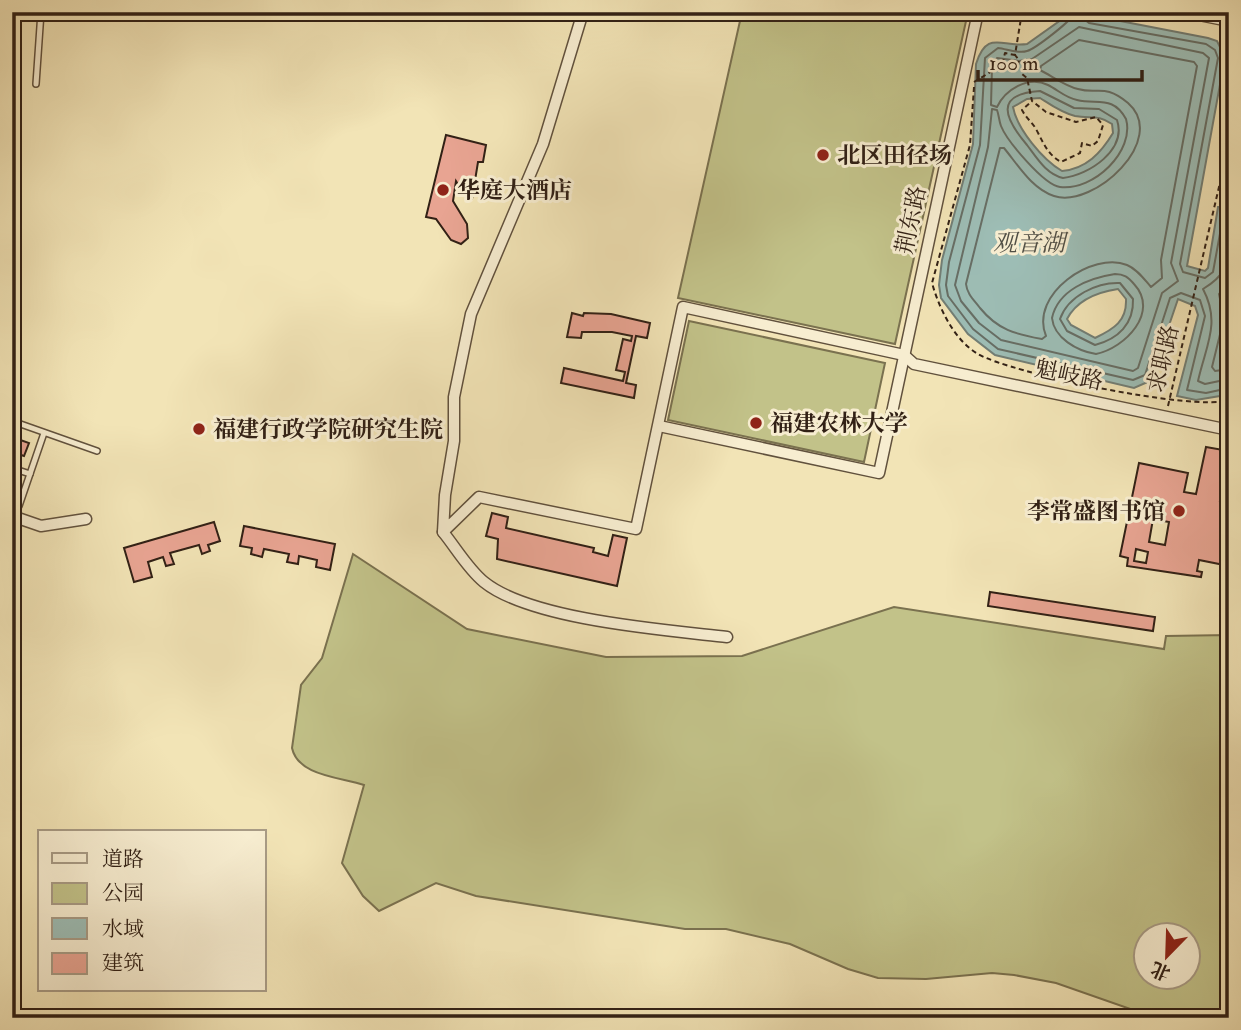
<svg xmlns="http://www.w3.org/2000/svg" width="1241" height="1030" viewBox="0 0 1241 1030" font-family="'IM FELL Double Pica','Noto Serif SC',serif">
	<style>
		.green { fill: #c2c289; stroke: #7a714f; stroke-width: 2; fill-rule: evenodd }
		.water { fill: #9dbdb5; stroke: #727e75; stroke-width: 2; fill-rule: evenodd }
		.lines { fill: none; stroke-linecap: round; stroke-linejoin: round }
		.shore { stroke: #676e65; stroke-width: 2 }
		.building { fill: #e8a492; stroke: #312015; stroke-width: 2; fill-rule: evenodd }
		.lane-casing { stroke: #61513d; stroke-width: 8 }
		.street-casing { stroke: #61513d; stroke-width: 13 }
		.path { stroke: #312015; stroke-width: 2; stroke-dasharray: 5 3.5; stroke-linecap: butt }
		.lane { stroke: #f7edd0; stroke-width: 5 }
		.street { stroke: #f7edd0; stroke-width: 10 }
		.poi-dot { fill: #8f2418; stroke: #f7edd0; stroke-width: 2.5 }
		.labels { text-anchor: middle; dominant-baseline: central; stroke-width: 6; stroke-linejoin: round; paint-order: stroke }
		.poi-label { font-size: 23px; font-weight: bold; fill: #312015; stroke: #f7edd0; text-anchor: start }
		.street-label { font-size: 23px; fill: #312015; stroke: #f7edd0 }
		.water-label { font-size: 24px; font-style: italic; fill: #514f45; stroke: #f7edd0 }
	</style>
	<rect width="100%" height="100%" fill="#f2e4b6"/>
	<filter id="stains"><feTurbulence type="fractalNoise" baseFrequency=".00286" numOctaves="4"/><feColorMatrix values="0 0 0 0 .2 0 0 0 0 .09 0 0 0 0 .02 0 0 0 .5 -.17"/></filter>
	<radialGradient id="worn" r=".72"><stop offset=".6" stop-color="#630" stop-opacity="0"/><stop offset="1" stop-color="#630" stop-opacity=".3"/></radialGradient>
	<g class="green">
		<polygon points="742,12 968,12 895,344 678,298"/>
		<polygon points="689,321 885,363 864,462 668,420"/>
		<path d="M353,554l114,75 139,28 136,-1 152,-49 270,42 2,-13 63,-1v383h-73l-100,-35 -42,-8 -22,-2 -66,6 -48,-1 -30,-9 -58,-25 -64,-15h-41l-209,-33 -40,-13 -57,28 -16,-15 -21,-33 22,-78c-24,-8 -66,-9 -72,-37l9,-63 21,-27zM1146,936h42v42h-42z"/>
	</g>
	<path class="water" d="M1084,14l124,24 9,3 8,16 -38,209 18,5 3,-3 10,-61h8l3,-11v197l-3,2 -30,5 -19,-4 21,-81 -3,-9 -17,-7 -28,82 -16,7 -139,-33 -27,-21 -27,-36 -2,-13 3,-25 31,-116 3,-80c11,-35 26,-16 51,-20l41,-29zM1040,98c11,7 22,15 35,18 15,3 23,-2 37,8l1,9c-12,20 -27,36 -51,38 -19,-11 -45,-42 -49,-64l14,-8zM1118,289l8,10c1,22 -12,30 -31,39l-24,-13 -4,-6c10,-19 31,-27 51,-30z"/>
	<g class="lines">
		<g class="shore">
			<path d="M1075,12c-1,7 -40,37 -48,39 -9,3 -20,-2 -29,-3l-13,10 -5,87 -31,117 -3,23 2,11 25,33 25,20 135,31 12,-5 25,-77 11,-5 19,7 5,16 -18,74 19,3 23,-5"/>
			<polyline points="1083,12 1084,19 1089,23 1206,44 1215,50 1218,58 1180,264 1183,272 1205,278 1213,272 1223,217 1229,214"/>
			<path d="M1079,27l124,26 6,5 -38,205 7,18 -16,12 -24,75 -5,3 -132,-31 -22,-17 -18,-22 -6,-16 33,-138 4,-38 5,1c2,5 2,11 4,16 6,15 43,59 59,61 34,4 75,-36 66,-68 -13,-24 -29,-14 -49,-19 -11,-2 -19,-10 -29,-15 -20,-10 -43,5 -51,22l-6,-2 1,-38 5,-9 22,3 13,-2z"/>
			<path d="M1079,40l115,22 3,4 -36,194 1,18 -11,9c-7,-8 -14,-18 -24,-22 -34,-14 -98,29 -81,71l-4,3c-27,-5 -44,-9 -62,-31 -6,-8 -13,-14 -14,-24l34,-136h4c14,17 28,41 50,48 40,13 115,-57 74,-93 -24,-20 -30,-8 -50,-14 -13,-3 -26,-13 -38,-19l1,-4z"/>
			<path d="M1040,91l34,17 25,1 18,11c10,30 -28,55 -54,58 -17,-4 -26,-20 -36,-33 -22,-26 -34,-51 13,-54z"/>
			<path d="M1229,232c-4,31 2,40 -26,57 18,34 3,56 -5,92l7,3 24,-5"/>
			<path d="M1115,274c9,0 13,3 19,10 26,28 -9,64 -38,70 -19,-3 -42,-16 -44,-36 6,-28 37,-40 63,-44z"/>
			<path d="M1120,283l13,16c1,25 -15,40 -38,46l-28,-14 -7,-12c8,-23 37,-37 60,-36z"/>
			<polyline points="1229,284 1219,294 1224,318 1212,367 1215,371 1229,369"/>
		</g>
	</g>
	<g class="building">
		<polygon points="446,135 486,145 483,162 478,162 472,199 467,199 456,181 453,201 467,224 468,238 461,244 451,240 436,219 426,217"/>
		<polygon points="572,313 583,316 584,313 611,314 650,323 647,338 636,336 626,383 636,385 634,398 561,383 564,368 623,381 625,372 616,370 623,339 631,341 632,336 612,332 582,332 581,338 567,337"/>
		<polygon points="12,437 29,443 24,456 12,452"/>
		<path d="M1206,447l23,4v33l-6,-1 -3,18 9,1v64l-30,-6 -2,11 5,1 -1,5 -74,-11 1,-8 -8,-2 19,-93 49,10 -4,19 12,2zM1153,519l16,3 -4,23 -16,-3zM1136,549l12,3 -2,11 -12,-2z"/>
		<polygon points="492,513 508,517 506,528 594,548 593,552 608,556 613,535 627,538 617,586 497,559 498,539 486,536"/>
		<polygon points="214,522 220,541 208,545 210,551 202,554 199,545 170,553 174,564 166,566 163,557 148,562 152,577 134,582 124,548"/>
		<polygon points="244,526 335,544 330,570 316,567 317,560 299,556 298,564 287,562 289,554 264,549 262,557 251,554 252,548 240,546"/>
		<polygon points="990,592 1155,617 1153,631 988,606"/>
	</g>
	<g class="lines">
		<defs>
			<g id="lane">
				<polyline points="36,84 41,12"/>
				<polyline points="12,421 97,451"/>
				<polyline points="12,468 30,474"/>
				<polyline points="19,506 44,433"/>
			</g>
			<g id="street">
				<polyline points="583,12 543,144 471,314 454,397 454,441 445,495 443,532 479,497 636,529 683,307 904,355"/>
				<polyline points="1184,12 1229,21"/>
				<polyline points="904,355 914,364 1229,430"/>
				<polyline points="659,426 879,473 978,12"/>
				<polyline points="12,516 41,526 86,519"/>
				<path d="M443,532c13,16 25,37 41,50 47,38 182,48 243,55"/>
			</g>
		</defs>
		<use href="#lane" class="lane-casing"/>
		<use href="#street" class="street-casing"/>
		<g class="path">
			<path d="M1022,12l-7,43 4,5 -1,5 5,2 -1,7 5,4 5,23 14,11 30,10 20,-5 7,8 -5,16 -6,5 -10,-3 -2,10 -19,9c-14,-8 -18,-20 -25,-33 -4,-7 -10,-11 -14,-19l10,-9"/>
			<polyline points="974,82 1002,65 1005,53 1015,55"/>
			<path d="M974,87l-4,58 -38,138c7,25 22,57 46,71 32,19 217,58 251,46"/>
			<polyline points="1168,406 1229,144"/>
		</g>
		<use href="#lane" class="lane"/>
		<use href="#street" class="street"/>
	</g>
	<g class="poi-dot">
		<circle cx="823" cy="155" r="7"/>
		<circle cx="443" cy="190" r="7"/>
		<circle cx="756" cy="423" r="7"/>
		<circle cx="199" cy="429" r="7"/>
		<circle cx="1179" cy="511" r="7"/>
	</g>
	<g class="labels">
		<g class="poi-label">
			<text x="837" y="155">北区田径场</text>
			<text x="457" y="190">华庭大酒店</text>
			<text x="770" y="423">福建农林大学</text>
			<text x="213" y="429">福建行政学院研究生院</text>
			<text x="1165" y="511" text-anchor="end">李常盛图书馆</text>
		</g>
		<g class="street-label">
			<text transform="translate(911 220) rotate(-78)">荆东路</text>
			<text transform="translate(1163 359) rotate(-77)">求职路</text>
			<text transform="translate(1069 375) rotate(12)">魁岐路</text>
		</g>
		<g class="water-label">
			<text x="1029" y="243">观音湖</text>
		</g>
	</g>
	<rect width="1241" height="1030" fill="none" stroke="#f2e4b6" stroke-width="42"/>
	<rect x="14" y="14" width="1213" height="1002" fill="none" stroke="#312015" stroke-width="3.5"/>
	<rect x="21" y="21" width="1199" height="988" fill="none" stroke="#312015" stroke-width="2"/>
	<rect x="38" y="830" width="228" height="161" fill="#f7edd0" stroke="#a89b85" stroke-width="2"/>
	<rect x="52" y="853" width="35" height="10" fill="#f7edd0" stroke="#a89b85" stroke-width="2"/>
	<text x="102" y="866" font-size="21" fill="#312015">道路</text>
	<rect x="52" y="883" width="35" height="21" fill="#c2c289" stroke="#a89b85" stroke-width="2"/>
	<text x="102" y="900" font-size="21" fill="#312015">公园</text>
	<rect x="52" y="918" width="35" height="21" fill="#9dbdb5" stroke="#a89b85" stroke-width="2"/>
	<text x="102" y="936" font-size="21" fill="#312015">水域</text>
	<rect x="52" y="953" width="35" height="21" fill="#e8a492" stroke="#a89b85" stroke-width="2"/>
	<text x="102" y="970" font-size="21" fill="#312015">建筑</text>
	<g transform="translate(1167 956) rotate(203)"><circle r="33" fill="#f7edd0" stroke="#a89b85" stroke-width="2"/>
	<path d="M0-5L12 26L0 18L-12 26Z" fill="#8f2418"/>
	<text y="-10" font-size="19" font-weight="bold" text-anchor="middle" fill="#312015">北</text>
	</g>
	<path d="M978 70v10h164v-10" fill="none" stroke="#312015" stroke-width="3.5"/>
	<text x="989" y="70" font-size="21" fill="#312015" stroke="#f7edd0" stroke-width="5" paint-order="stroke">100 m</text>
	<rect width="100%" height="100%" filter="url(#stains)"/>
	<rect width="100%" height="100%" fill="url(#worn)"/>
</svg>
